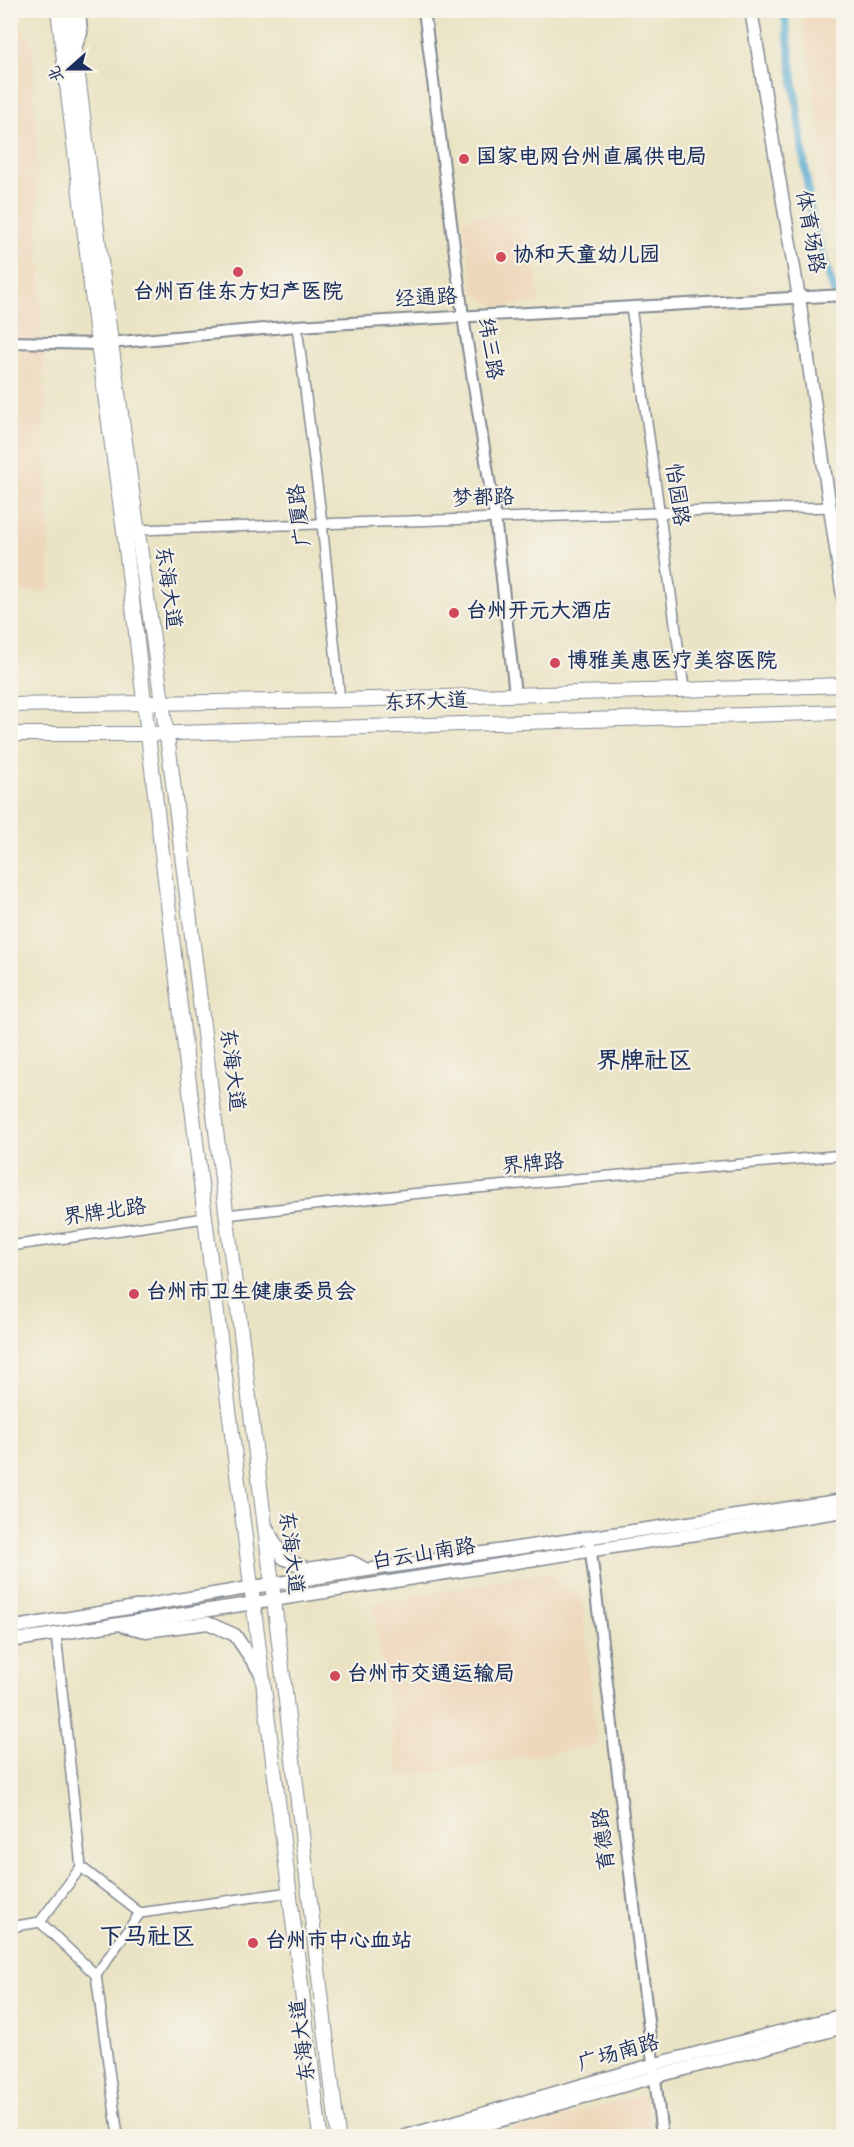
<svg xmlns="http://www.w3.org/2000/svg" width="854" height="2147" viewBox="0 0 854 2147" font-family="Dekko,'LXGW WenKai TC',sans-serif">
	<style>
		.built { fill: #eed7bb }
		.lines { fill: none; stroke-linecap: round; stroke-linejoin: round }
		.canal { stroke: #55a9d1; stroke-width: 8 }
		.minor-casing { stroke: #828991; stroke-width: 12 }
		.tertiary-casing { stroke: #828991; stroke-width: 14 }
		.secondary-casing { stroke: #828991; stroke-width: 15 }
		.primary-casing { stroke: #828991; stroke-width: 16 }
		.minor { stroke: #fff; stroke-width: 9 }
		.tertiary { stroke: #fff; stroke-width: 10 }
		.secondary { stroke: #fff; stroke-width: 12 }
		.primary { stroke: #fff; stroke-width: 14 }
		.poi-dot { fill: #d1495b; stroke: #f7f3e8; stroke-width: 2 }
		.labels { text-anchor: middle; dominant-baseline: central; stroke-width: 4.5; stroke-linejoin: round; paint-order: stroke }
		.poi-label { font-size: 21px; font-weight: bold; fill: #1b2f5e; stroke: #f7f3e8; text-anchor: start }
		.street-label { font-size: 21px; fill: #1b2f5e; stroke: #f7f3e8 }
		.quarter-label { font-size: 24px; font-weight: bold; fill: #1b2f5e; stroke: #f7f3e8 }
	</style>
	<rect width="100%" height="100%" fill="#f7f3e8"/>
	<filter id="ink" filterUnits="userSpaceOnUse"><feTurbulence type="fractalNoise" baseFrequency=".0167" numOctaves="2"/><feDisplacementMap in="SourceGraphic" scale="12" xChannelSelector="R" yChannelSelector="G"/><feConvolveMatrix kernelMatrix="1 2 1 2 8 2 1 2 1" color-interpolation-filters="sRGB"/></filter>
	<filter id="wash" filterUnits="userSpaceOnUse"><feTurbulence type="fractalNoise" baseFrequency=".008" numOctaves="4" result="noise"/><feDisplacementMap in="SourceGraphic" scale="24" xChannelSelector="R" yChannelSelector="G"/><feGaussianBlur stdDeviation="1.35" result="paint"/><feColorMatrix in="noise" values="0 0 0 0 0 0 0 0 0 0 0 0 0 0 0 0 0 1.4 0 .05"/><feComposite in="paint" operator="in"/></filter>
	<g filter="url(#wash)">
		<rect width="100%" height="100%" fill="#eae3c4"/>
		<g class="built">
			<polygon points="11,10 33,45 50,591 11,591"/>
			<polygon points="801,11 843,11 843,262 837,240"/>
			<polygon points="471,217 528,217 540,303 495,307 475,292 463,222"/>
			<polygon points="548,1572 582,1600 597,1745 399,1778 373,1603"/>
			<polygon points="645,2095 650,2136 491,2136"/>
		</g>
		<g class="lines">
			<polyline class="canal" points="784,10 812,219 844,325"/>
		</g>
	</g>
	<g filter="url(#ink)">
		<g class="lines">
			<defs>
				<g id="minor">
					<polyline points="631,307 684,688"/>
					<polyline points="297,326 322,523 340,700"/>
					<polyline points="137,530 830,507"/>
					<polyline points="226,1215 410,1194 844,1155"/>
					<polyline points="10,1246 205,1218"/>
					<polyline points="56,1634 81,1867"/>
					<polyline points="140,1913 290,1892"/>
					<polyline points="10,1927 40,1922 81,1867 140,1913 96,1975 40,1922"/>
					<polyline points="96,1975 118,2136"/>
				</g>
				<g id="tertiary">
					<polyline points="424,10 463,317 495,517 515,694"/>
					<polyline points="10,342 98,344 297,326 844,295"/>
					<polyline points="590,1544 662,2136"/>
				</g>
				<g id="secondary">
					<polyline points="751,10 799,298 844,603"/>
					<polyline points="75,47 81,33 79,10"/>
					<polyline points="266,1526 283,1558 308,1569 352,1562 367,1570"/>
					<polyline points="124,1626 146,1631 208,1623 235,1635 262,1675"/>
					<polyline points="10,1628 272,1584 844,1500"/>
					<polyline points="10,1641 844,1511"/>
					<polyline points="406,2136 652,2065 844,2015"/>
					<polyline points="445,2136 654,2077 844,2027"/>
				</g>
				<g id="primary">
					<polyline points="58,10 98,344 124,531 205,1218 320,2136"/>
					<polyline points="70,10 111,343 170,758 272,1584 338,2136"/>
					<polyline points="10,705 340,700 844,685"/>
					<polyline points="10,734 148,734 844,712"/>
				</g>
			</defs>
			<use href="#minor" class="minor-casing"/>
			<use href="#tertiary" class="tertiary-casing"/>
			<use href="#secondary" class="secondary-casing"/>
			<use href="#primary" class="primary-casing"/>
			<use href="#minor" class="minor"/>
			<use href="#tertiary" class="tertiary"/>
			<use href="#secondary" class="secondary"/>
			<use href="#primary" class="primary"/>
		</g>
	</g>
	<g class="poi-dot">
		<circle cx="464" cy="159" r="6"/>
		<circle cx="501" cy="257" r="6"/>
		<circle cx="238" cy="272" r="6"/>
		<circle cx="454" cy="613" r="6"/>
		<circle cx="555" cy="663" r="6"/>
		<circle cx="134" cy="1294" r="6"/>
		<circle cx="335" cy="1676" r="6"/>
		<circle cx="253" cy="1943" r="6"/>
	</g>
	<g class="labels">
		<g class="poi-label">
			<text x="476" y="159">国家电网台州直属供电局</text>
			<text x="513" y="257">协和天童幼儿园</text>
			<text x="238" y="294" text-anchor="middle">台州百佳东方妇产医院</text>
			<text x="466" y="613">台州开元大酒店</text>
			<text x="567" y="663">博雅美惠医疗美容医院</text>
			<text x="146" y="1294">台州市卫生健康委员会</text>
			<text x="347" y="1676">台州市交通运输局</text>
			<text x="265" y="1943">台州市中心血站</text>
		</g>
		<g class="street-label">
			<text transform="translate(808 232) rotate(80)">体育场路</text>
			<text transform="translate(426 300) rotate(-3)">经通路</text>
			<text transform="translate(488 349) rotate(81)">纬三路</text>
			<text transform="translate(675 495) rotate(82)">怡园路</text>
			<text transform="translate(483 500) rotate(-2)">梦都路</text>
			<text transform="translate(302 515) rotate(-97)">广厦路</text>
			<text transform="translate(166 588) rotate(82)">东海大道</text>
			<text transform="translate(426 704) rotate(-2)">东环大道</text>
			<text transform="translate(230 1070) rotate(83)">东海大道</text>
			<text transform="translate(533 1166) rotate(-5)">界牌路</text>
			<text transform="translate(105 1214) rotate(-8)">界牌北路</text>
			<text transform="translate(289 1553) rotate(83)">东海大道</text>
			<text transform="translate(424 1556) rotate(-9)">白云山南路</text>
			<text transform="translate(606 1839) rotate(-97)">育德路</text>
			<text transform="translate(305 2040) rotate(-97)">东海大道</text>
			<text transform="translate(619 2055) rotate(-16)">广场南路</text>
		</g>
		<g class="quarter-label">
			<text x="644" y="1063">界牌社区</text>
			<text x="147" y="1939">下马社区</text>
		</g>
	</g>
	<rect width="854" height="2147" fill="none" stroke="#f7f3e8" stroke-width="36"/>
	<g transform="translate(69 69) rotate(249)" stroke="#f7f3e8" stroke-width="4.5" paint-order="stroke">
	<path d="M0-4.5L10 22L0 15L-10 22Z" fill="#1b2f5e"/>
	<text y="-9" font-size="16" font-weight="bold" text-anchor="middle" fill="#1b2f5e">北</text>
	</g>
</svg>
